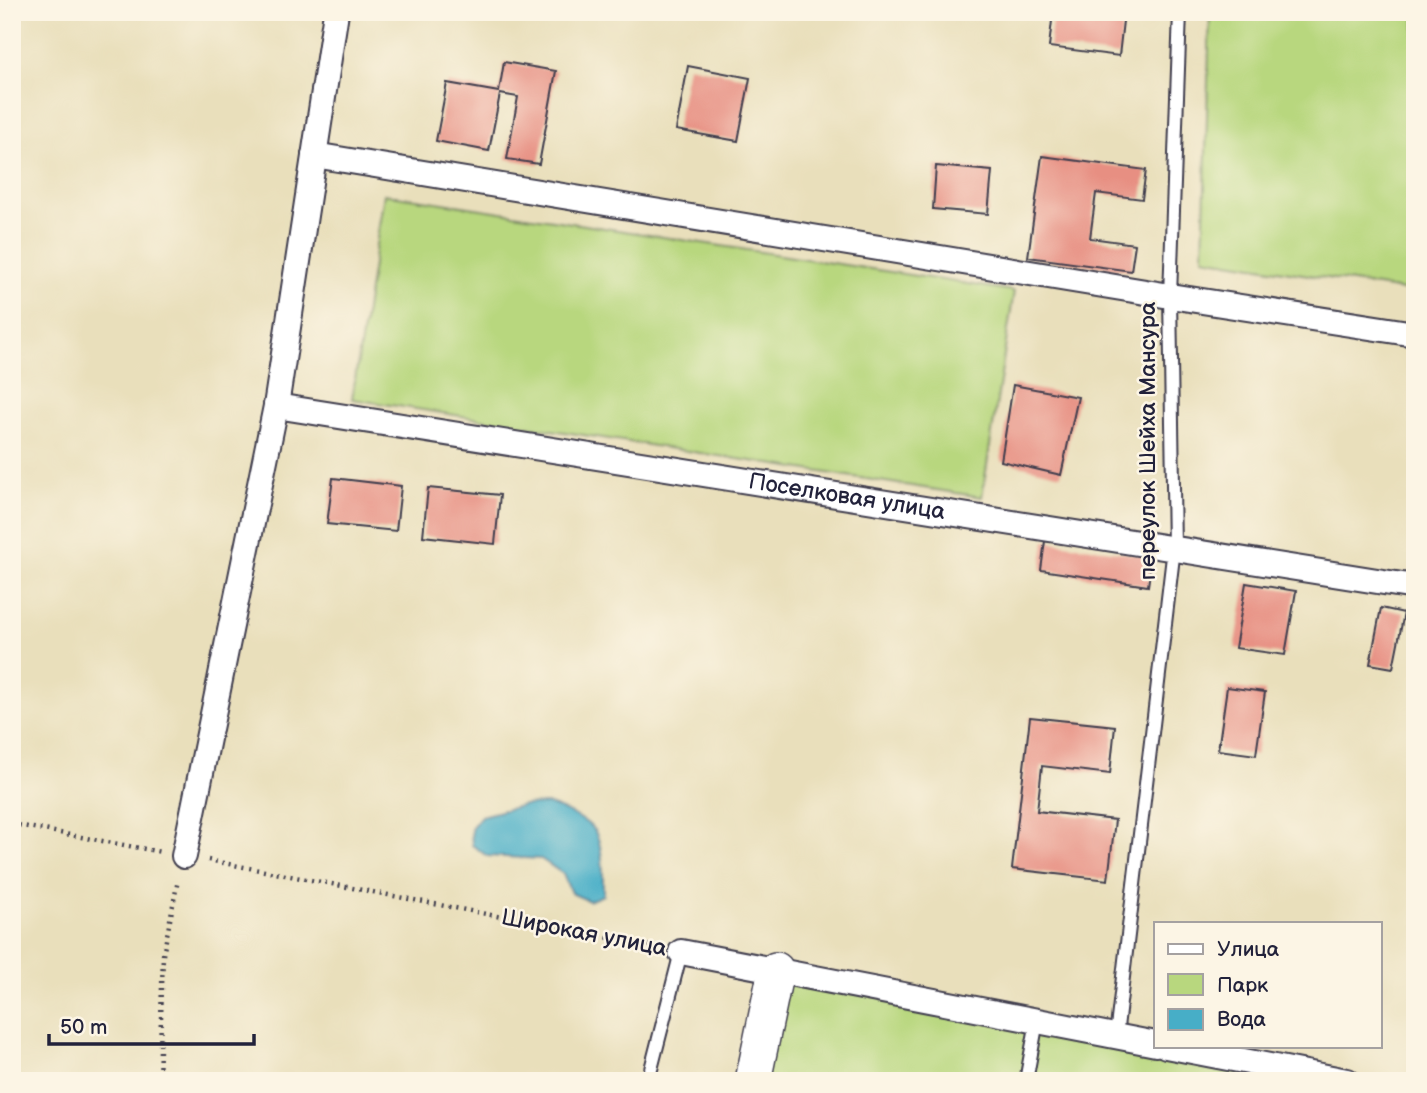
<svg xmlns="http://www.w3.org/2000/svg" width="1427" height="1093" viewBox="0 0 1427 1093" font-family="'Balsamiq Sans',sans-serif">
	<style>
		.green { fill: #b8d77e; stroke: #6d7c5c; stroke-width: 2 }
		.water { fill: #47aec7; stroke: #346881; stroke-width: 2 }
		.building { fill: #e78f82 }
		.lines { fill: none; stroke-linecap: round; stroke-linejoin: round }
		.lane-casing { stroke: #403e4e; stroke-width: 16 }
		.street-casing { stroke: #403e4e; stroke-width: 28 }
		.secondary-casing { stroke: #403e4e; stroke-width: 38 }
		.path { stroke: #403e4e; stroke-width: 4.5; stroke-dasharray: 2 5; stroke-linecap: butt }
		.lane { stroke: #fff; stroke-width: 12 }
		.street { stroke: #fff; stroke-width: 24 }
		.secondary { stroke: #fff; stroke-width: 35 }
		.labels { text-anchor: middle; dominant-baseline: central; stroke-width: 5; stroke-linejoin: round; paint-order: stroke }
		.street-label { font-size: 23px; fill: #22223b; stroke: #fcf5e5 }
	</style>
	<rect width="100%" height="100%" fill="#fcf5e5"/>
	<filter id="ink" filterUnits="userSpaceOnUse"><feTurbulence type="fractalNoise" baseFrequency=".0143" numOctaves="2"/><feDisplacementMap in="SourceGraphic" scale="14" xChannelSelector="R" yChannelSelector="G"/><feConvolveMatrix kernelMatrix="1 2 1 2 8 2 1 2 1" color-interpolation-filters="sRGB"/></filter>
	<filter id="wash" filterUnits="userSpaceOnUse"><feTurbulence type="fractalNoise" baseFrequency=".00686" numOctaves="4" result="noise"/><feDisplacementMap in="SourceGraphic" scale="28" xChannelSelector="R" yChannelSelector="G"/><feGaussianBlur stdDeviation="1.57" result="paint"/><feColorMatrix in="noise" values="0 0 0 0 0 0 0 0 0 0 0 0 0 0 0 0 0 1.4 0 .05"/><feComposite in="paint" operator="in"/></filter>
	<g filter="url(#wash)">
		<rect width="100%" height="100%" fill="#e9dfbb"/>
		<g class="green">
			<polygon points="1210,12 1415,12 1415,292 1203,258"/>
			<polygon points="384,194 1014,291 982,497 352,399"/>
			<polygon points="776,970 1347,1081 753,1081"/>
		</g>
		<path class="water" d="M547,804c13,5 39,14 47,26 10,15 9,48 9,65l-14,6 -18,-8 -8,-19 -22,-15 -54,-3 -15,-11 -1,-17 10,-12 43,-11z"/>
		<g id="blocks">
			<g class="building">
				<polygon points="1053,12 1124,12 1119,56 1049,47"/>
				<polygon points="504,62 556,71 539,164 507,159 518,97 500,94 489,151 436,141 447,83 499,92"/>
				<polygon points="688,66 750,78 738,141 676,130"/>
				<polygon points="1042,156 1146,170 1142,199 1096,193 1090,238 1135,244 1131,271 1028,257"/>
				<polygon points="936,166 992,171 988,214 933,209"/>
				<polygon points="1013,385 1078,397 1061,475 1001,461"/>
				<polygon points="333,478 401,486 396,531 327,524"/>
				<polygon points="428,488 500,495 495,544 423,536"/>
				<polygon points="1045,541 1152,557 1148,586 1041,570"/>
				<polygon points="1246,583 1296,591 1285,655 1235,648"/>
				<polygon points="1381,608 1404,613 1393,668 1370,664"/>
				<polygon points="1227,687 1265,692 1256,755 1218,750"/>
				<polygon points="1030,717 1115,726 1110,774 1042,766 1037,811 1115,820 1108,880 1012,869"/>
			</g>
		</g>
	</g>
	<g filter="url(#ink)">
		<use href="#blocks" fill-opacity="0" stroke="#403e4e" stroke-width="2"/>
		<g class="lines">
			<defs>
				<g id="lane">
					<polyline points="1116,1036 1174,548 1170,296 1180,12"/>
					<polyline points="648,1081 681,952"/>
					<polyline points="1026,1081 1037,1021"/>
				</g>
				<g id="street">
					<polyline points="314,155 1170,296 1415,334"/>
					<path id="s1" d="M276,406l1139,181"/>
					<polyline points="184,856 276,406 336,12"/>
					<polyline points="681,952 1156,1044"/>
					<polyline points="1166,1046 1347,1081"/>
				</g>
				<polyline id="secondary" points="753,1081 776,970"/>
			</defs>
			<use href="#lane" class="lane-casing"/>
			<use href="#street" class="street-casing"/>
			<use href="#secondary" class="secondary-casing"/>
			<g class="path">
				<polyline points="12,824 161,852"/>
				<polyline points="208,860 656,947"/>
				<polyline points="159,1081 163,955 178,880"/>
			</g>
			<use href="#lane" class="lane"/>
			<use href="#street" class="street"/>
			<use href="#secondary" class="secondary"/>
		</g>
	</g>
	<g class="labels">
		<g class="street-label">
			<text transform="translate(1148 441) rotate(-90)">переулок Шейха Мансура</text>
			<text stroke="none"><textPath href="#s1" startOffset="578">Поселковая улица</textPath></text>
			<text transform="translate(584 933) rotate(11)">Широкая улица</text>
		</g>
	</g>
	<rect width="1427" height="1093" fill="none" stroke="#fcf5e5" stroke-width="42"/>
	<rect x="1154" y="922" width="228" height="126" fill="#fcf5e5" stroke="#a5a1a1" stroke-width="2"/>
	<rect x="1168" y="944" width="35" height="10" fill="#ffffff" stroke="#a5a1a1" stroke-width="2"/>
	<text x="1217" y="956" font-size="21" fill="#22223b">Улица</text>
	<rect x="1168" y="974" width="35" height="21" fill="#b8d77e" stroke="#a5a1a1" stroke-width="2"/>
	<text x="1217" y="992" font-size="21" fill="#22223b">Парк</text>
	<rect x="1168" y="1009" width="35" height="21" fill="#47aec7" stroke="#a5a1a1" stroke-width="2"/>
	<text x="1217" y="1026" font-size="21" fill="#22223b">Вода</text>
	<path d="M49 1034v10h205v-10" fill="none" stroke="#22223b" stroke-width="3.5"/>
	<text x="60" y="1034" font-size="21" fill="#22223b" stroke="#fcf5e5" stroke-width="5" paint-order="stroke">50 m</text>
</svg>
